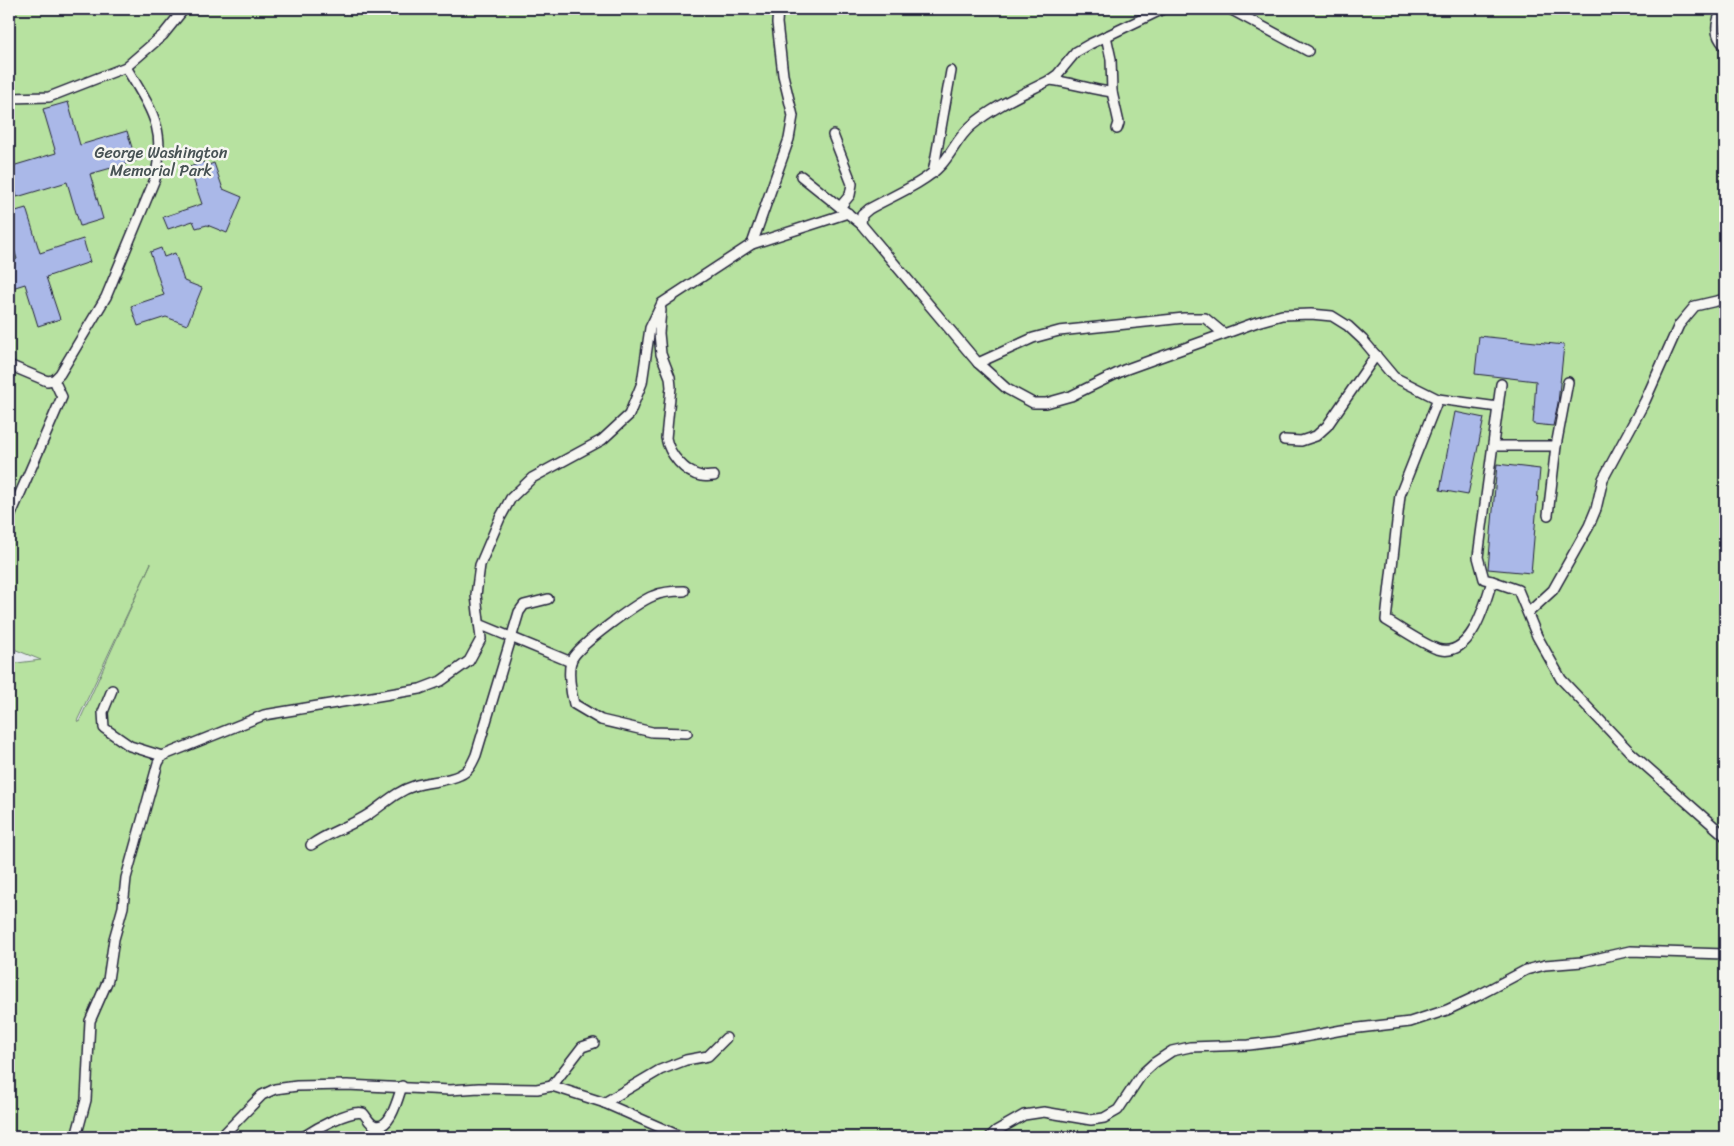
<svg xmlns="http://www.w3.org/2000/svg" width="1734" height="1146" viewBox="0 0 1734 1146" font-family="Sriracha,sans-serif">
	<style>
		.green { fill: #b7e2a0; stroke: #6c826e; fill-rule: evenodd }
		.building { fill: #aab8e8; stroke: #22223b }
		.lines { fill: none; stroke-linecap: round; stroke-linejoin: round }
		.service-casing { stroke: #22223b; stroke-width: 12 }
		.path { stroke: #22223b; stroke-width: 2.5; stroke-dasharray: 1 4; stroke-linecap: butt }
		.service { stroke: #f6f6f2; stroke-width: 9 }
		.labels { text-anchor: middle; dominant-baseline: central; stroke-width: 5; stroke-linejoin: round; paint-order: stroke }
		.park-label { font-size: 16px; fill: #475254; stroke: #f6f6f2 }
	</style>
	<rect width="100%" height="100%" fill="#e7eaf0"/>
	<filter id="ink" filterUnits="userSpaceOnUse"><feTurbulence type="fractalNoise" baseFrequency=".02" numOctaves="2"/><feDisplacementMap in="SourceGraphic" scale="10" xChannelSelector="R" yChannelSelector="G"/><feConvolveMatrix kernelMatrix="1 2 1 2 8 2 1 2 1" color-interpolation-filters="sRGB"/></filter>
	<g filter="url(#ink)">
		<path class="green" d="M9,9h1716v1128h-1716v-473l32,-4 -32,-13zM151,563l-72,159 -2,-1z"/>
		<g class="building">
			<polygon points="68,102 80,145 127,131 136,161 90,174 103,219 80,226 67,182 17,197 9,168 9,167 56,153 43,109"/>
			<polygon points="204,162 206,166 214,163 223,189 242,197 227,233 207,225 196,228 193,221 168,229 163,217 202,204 189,167"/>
			<polygon points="26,208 40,253 83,239 90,262 46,277 60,319 38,326 25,284 9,289 9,262 17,259 9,233 9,213"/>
			<polygon points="161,248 164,257 175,253 184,281 202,288 187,325 166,317 138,326 131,306 164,295 150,252"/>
			<polygon points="1479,336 1564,345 1558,403 1553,426 1533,424 1536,381 1475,374"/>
			<polygon points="1455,412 1484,418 1468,495 1440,490"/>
			<polygon points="1497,464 1540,469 1531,573 1488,569"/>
		</g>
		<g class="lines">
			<defs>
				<g id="service">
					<polyline points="1230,9 1308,51"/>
					<path d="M1722,9c-6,14 -9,25 3,37"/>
					<polyline points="1106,36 1111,59 1112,92 1119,123 1117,129"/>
					<path d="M1050,80c21,2 41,10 62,12"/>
					<polyline points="9,98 49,97 126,67 163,35 184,9"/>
					<polyline points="833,135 852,184 850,195 840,207"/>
					<polyline points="933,173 951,71"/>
					<polyline points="801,176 861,224 978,363 1007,389 1033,403 1046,403 1071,396 1124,370 1257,322 1282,315 1311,314 1332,316 1348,326 1363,340 1394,377 1438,399"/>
					<path d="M861,224l1,-9 7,-6c21,-12 56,-26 72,-44 11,-12 17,-28 30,-39 23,-20 52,-32 79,-46l7,-5 19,-23 14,-8 73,-35"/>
					<polyline points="752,244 789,139 793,116 783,75 777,23 778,9"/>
					<path d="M661,310l-2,23 2,21 9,23 1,10 -5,51c3,16 19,35 35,38 4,1 9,0 13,0"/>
					<polyline points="978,363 1033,338 1059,331 1184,318 1205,318 1223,333"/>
					<path d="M9,365l38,16 7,-1 6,-6 46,-77 49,-118c12,-52 -4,-69 -29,-112"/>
					<path d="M1498,407l-60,-8 -38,96 -14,125c14,8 37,24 51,29 34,11 48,-45 55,-68l26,9 19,46 24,43 69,73 95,84"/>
					<polyline points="1284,440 1301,441 1316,436 1327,426 1376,355"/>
					<polyline points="1493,446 1556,446"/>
					<polyline points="1548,515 1556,446 1568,382"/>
					<polyline points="9,519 62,397 54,380"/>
					<polyline points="1492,581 1484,579 1478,557 1501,384"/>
					<path d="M684,591c-10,0 -22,1 -31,5 -15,6 -74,49 -81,63 -5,10 -1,34 2,45l27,16 51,12 35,1"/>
					<polyline points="1528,613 1553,590 1589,526 1596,509 1603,479 1645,401 1679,325 1695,306 1725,299"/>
					<polyline points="479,624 571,662"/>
					<polyline points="112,690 103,712 104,728 130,746 162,756"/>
					<path d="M311,845c18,-13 40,-19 58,-31 15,-10 28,-23 45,-28 15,-5 32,-4 46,-11 9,-4 12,-11 16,-20l43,-143 5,-7 24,-6"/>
					<polyline points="552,1086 582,1047 594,1043"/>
					<polyline points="604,1103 660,1070 686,1060 708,1056 726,1038"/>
					<polyline points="76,1137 86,1100 90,1021 108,980 114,939 123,907 126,878 158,763 162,756 264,715 420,689 441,681 469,661 481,639 476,595 480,565 500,518 511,498 532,478 602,440 629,415 642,383 650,328 662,303 752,244 848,213"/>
					<polyline points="221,1137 262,1095 275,1089 297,1086 347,1085 450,1090 479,1088 537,1089 552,1086 602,1102 682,1137"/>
					<path d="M303,1137c12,-8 47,-28 60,-24 4,4 6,10 11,12 16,7 24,-27 28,-39"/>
					<polyline points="990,1137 996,1131 1024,1115 1044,1112 1091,1120 1104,1118 1118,1110 1142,1074 1154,1063 1172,1051 1190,1047 1249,1045 1283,1041 1342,1030 1410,1022 1447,1010 1477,996 1526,970 1545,965 1582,962 1630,951 1725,954"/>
				</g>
			</defs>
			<use href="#service" class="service-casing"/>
			<polyline class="path" points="336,9 353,16"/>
			<use href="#service" class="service"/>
		</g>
	</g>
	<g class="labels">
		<g class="park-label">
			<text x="161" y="152">George Washington<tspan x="161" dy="18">Memorial Park</tspan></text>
		</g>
	</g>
	<rect width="1734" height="1146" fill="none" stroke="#f6f6f2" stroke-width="30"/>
	<rect x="15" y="15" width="1704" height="1116" fill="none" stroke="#22223b" stroke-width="2" filter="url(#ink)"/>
</svg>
